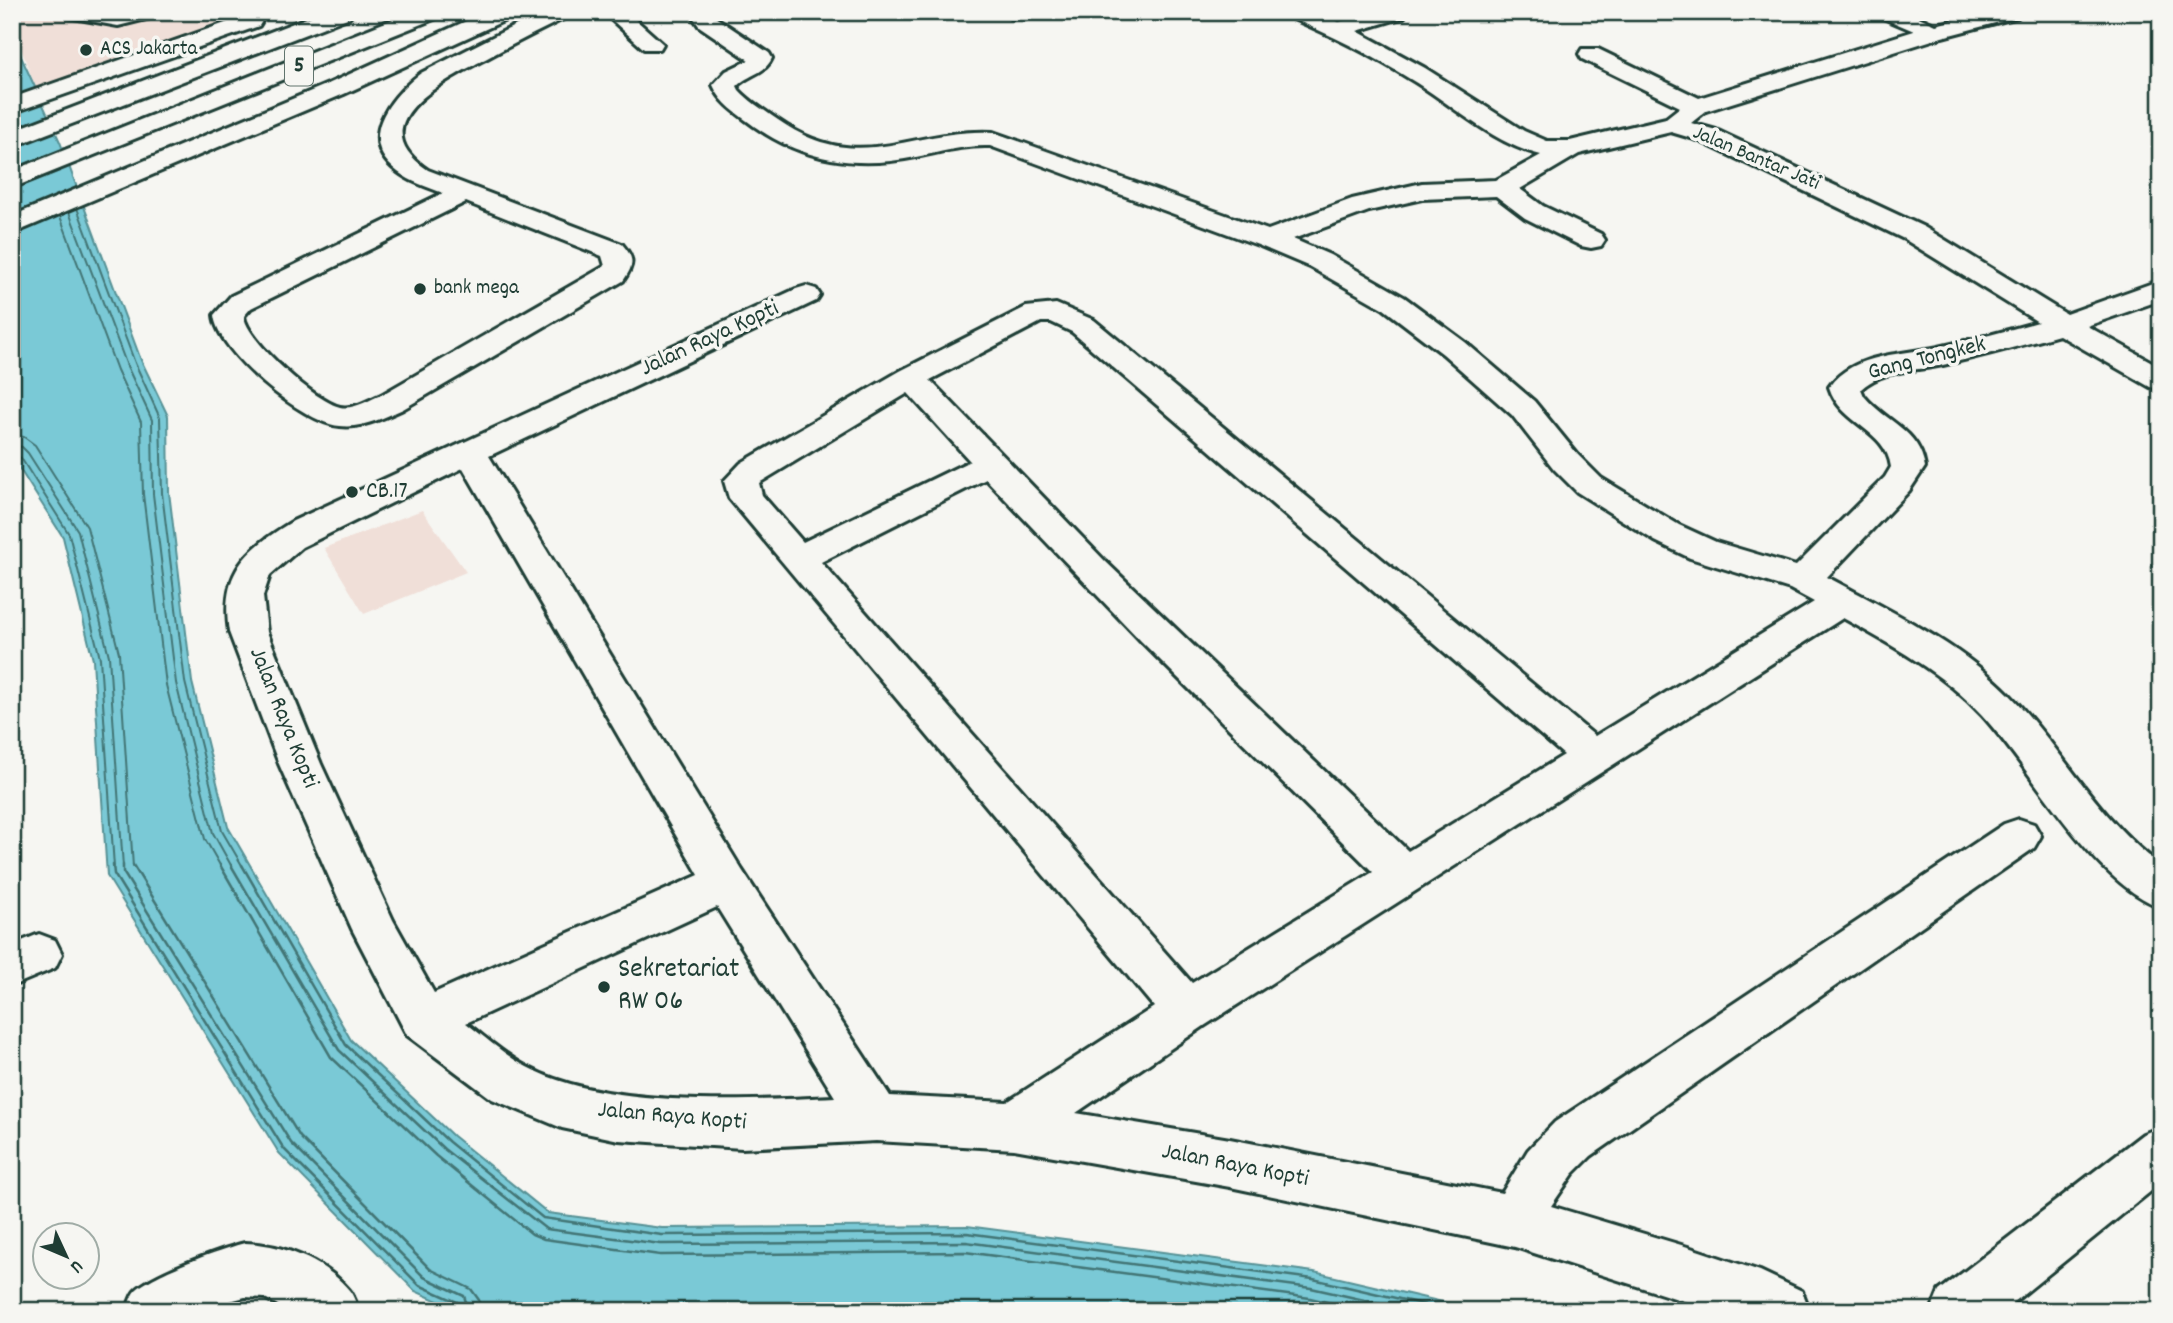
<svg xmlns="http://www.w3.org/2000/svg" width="2173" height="1323" viewBox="0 0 2173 1323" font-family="Dekko,sans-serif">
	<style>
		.built { fill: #f0dfd8 }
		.water { fill: #7ac9d6; stroke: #569195; stroke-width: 2 }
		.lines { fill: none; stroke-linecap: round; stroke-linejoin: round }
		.shore-far1 { stroke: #437575; stroke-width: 2 }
		.shore { stroke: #437575; stroke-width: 2.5 }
		.minor-casing { stroke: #1f3d34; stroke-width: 6 }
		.highway-casing { stroke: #1f3d34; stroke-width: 6 }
		.minor { fill: #f6f6f2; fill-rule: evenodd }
		.highway { fill: #f6f6f2; fill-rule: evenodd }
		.poi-dot { fill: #1f3d34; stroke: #f6f6f2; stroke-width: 2.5 }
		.labels { text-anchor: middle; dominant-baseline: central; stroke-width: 7; stroke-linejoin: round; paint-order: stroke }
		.far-poi-label { font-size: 21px; fill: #1f3d34; stroke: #f6f6f2; text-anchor: start }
		.far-street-label { font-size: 21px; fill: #1f3d34; stroke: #f6f6f2 }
		.shield { fill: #f6f6f2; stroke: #60746d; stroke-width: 2 }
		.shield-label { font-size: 23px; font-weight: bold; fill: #1f3d34 }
		.street-label { font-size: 24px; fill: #1f3d34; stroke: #f6f6f2 }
		.poi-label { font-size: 24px; fill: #1f3d34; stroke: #f6f6f2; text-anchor: start }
		.near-poi-label { font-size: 28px; fill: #1f3d34; stroke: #f6f6f2; text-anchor: start }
	</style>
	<rect width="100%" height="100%" fill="#f6f6f2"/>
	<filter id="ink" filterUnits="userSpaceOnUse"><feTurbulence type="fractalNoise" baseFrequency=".0143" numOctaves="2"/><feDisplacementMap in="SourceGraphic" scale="14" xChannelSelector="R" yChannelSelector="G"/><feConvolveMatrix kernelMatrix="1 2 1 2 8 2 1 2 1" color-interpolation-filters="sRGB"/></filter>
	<g filter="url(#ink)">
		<g class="built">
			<polygon points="12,12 255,12 36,89 12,24"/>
			<polygon points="422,510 466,572 364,614 324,548"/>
		</g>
		<polygon class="water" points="12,37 60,142 141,360 168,416 169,492 192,682 228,827 351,1040 453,1136 548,1213 662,1228 967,1226 1314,1272 1481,1311 460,1311 415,1291 279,1153 107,876 93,660 63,537 12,457"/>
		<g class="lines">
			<g class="shore-far1">
				<polyline points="77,208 135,363 160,418 162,493 185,682 222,831 243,867"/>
				<polyline points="69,212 127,366 152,420 153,494 176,683 213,833 232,867"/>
				<polyline points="60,216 117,370 141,422 143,494 166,685 205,839 221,867"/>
				<polyline points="12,435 24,437 35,445 87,527 119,653 133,867"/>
				<polyline points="12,445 22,447 28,453 78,531 109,656 123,867"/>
				<polyline points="12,454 21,458 69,534 100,658 114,867"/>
			</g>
			<g class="shore">
				<polyline points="113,865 114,874 284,1149 419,1285 457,1302 461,1311"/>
				<polyline points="123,865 123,872 291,1143 424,1277 464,1296 469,1311"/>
				<polyline points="133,865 300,1137 430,1269 471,1289 479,1300 480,1311"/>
				<polyline points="220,865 331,1057 436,1156 532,1234 544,1239 660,1255 965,1252 1310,1298 1365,1311"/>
				<polyline points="231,865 339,1050 444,1149 546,1229 661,1244 966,1242 1311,1288 1413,1311"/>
				<polyline points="242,865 346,1045 449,1142 543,1218 662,1235 967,1233 1313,1279 1452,1311"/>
			</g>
			<defs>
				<g id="minor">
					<polygon points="65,12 157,12 154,17 118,26 68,17"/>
					<path d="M542,12h28l-3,5c-26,13 -52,26 -78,40 -39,21 -133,65 -61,113l194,74c13,15 12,21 1,37l-220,128c-18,8 -42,20 -63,17 -37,-3 -123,-74 -126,-111l17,-19 212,-103c-16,-6 -32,-11 -45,-21 -43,-32 -8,-75 23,-99zM466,202l136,54 3,10 -224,129c-12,5 -28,15 -41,12 -24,-5 -94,-67 -96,-91l7,-8z"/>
					<polygon points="603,12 627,12 663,44 660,49 644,49"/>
					<path d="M694,12h22l-1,5 54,36 3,5c-7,16 -23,16 -35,28l2,4c11,12 26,21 39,30 82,57 131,8 215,12l275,98 84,-31 70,-16 74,-3 45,-25c-48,-11 -89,-51 -131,-76 -38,-24 -79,-44 -121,-62l-3,-5h30l23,10 34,-10h34l-3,5 -47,14 68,37 99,63 23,10h23l96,-23 14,-11 -98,-48 -3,-5 3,-5h16l101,49 215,-67 -33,-14 -3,-5h30l28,13 48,-13h37l-3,5 -76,20 -236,74 -15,12 25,7 208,97 142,87 95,-34v20l-74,26 74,41v22l-11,-2 -91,-52c-39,11 -77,21 -116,30 -27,6 -60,4 -82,24l3,7c22,27 55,33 61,71l-16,24 -82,86c63,34 132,66 182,117 53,54 90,127 152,171v42c-67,-23 -130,-139 -179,-192 -39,-42 -90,-70 -139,-97l-639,408 -128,87 154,26 272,54 26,-43 27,-28 449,-298 15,-5 15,5 7,12 -7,12 -443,308 -18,18 -22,32 137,41 72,24 42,20 8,20h-95l-200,-64 -285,-60 -216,-38 -138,-8 -134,7 -123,-8 -57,-12 -70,-29 -85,-64 -55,-106 -73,-165 -50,-132c-9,-59 16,-82 64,-111l503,-232 10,-3 10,3 4,6 -4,6 -327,155 253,414 148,226 117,6 147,-95 -425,-509 -5,-17 17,-18 159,-92 126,-64 30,-3 38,16 501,416 219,-134 -24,-13 -100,-31 -35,-17 -78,-49 -23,-23 -42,-54 -69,-61 -59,-45 -74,-42 -52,-22 -268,-99c-26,-1 -49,6 -74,11 -60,12 -112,4 -162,-31 -16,-12 -33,-22 -41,-41l13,-14 23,-11 -50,-34 -6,-9zM1671,132l27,8 206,99 134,83c-32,9 -63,17 -95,24 -37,9 -90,6 -114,41 12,38 57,42 62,80l-6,10 -89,89 -80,-24 -37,-17 -78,-47 -23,-23 -44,-54 -69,-59 -61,-45 -74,-42 -37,-16 76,-28 53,-12 74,-3 29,22 56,28 10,2 10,-2 4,-6 -4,-6 -58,-28 -23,-17 59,-35zM1041,322h10l21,10 492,423 -156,96 -303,-290 -175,-181zM908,393l62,68 -167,81 -41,-47 -3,-12zM463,468l236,407 -265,118 -41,-73 -72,-156 -54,-132 -4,-36 7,-21 32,-28zM986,479l155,162 232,231 -181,111 -371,-421zM717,907l118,190c-87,4 -231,12 -308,-30 -21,-11 -41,-29 -61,-44z"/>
					<polygon points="1007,12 1029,12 1029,13 1026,18 1010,18"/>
					<polygon points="39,934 55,940 62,954 55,968 12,986 12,945"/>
					<polygon points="2161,1127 2161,1183 2003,1311 1931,1311 1939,1291 2143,1134"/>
					<path d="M245,1243c37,1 80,18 104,47 5,6 7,14 10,21h-70l-24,-13 -20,-1 -19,5 -17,9h-83c3,-6 5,-16 9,-20 17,-17 86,-42 110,-48z"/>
				</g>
				<g id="highway">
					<polygon points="322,12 353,12 350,17 12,147 12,131"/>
					<polygon points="411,12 442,12 439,17 12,188 12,171"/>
					<polygon points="486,12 515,12 512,17 344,94 12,234 12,216 328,84"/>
					<polygon points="251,14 259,16 262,21 259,26 12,113 12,98"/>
				</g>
			</defs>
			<use href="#minor" class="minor-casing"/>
			<use href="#highway" class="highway-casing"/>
			<use href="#minor" class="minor"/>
			<use href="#highway" class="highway"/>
		</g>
	</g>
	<g class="poi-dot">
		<circle cx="86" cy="50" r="7"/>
		<circle cx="420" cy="289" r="7"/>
		<circle cx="352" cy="492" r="7"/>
		<circle cx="604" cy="987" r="7"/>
	</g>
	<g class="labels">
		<g class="far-poi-label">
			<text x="100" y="50">ACS Jakarta</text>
			<text x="434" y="289">bank mega</text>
		</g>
		<g class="far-street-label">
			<text transform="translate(1756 159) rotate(23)">Jalan Bantar Jati</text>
		</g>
		<rect class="shield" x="285" y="46.5" width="28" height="39" rx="5"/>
		<g class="shield-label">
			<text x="299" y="66">5</text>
		</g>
		<g class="street-label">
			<text transform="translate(710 339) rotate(-25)">Jalan Raya Kopti</text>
			<text transform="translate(1927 359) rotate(-14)">Gang Tongkek</text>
			<text transform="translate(283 718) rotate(68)">Jalan Raya Kopti</text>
			<text transform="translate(672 1117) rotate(5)">Jalan Raya Kopti</text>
			<text transform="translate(1235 1166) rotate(11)">Jalan Raya Kopti</text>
		</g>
		<g class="poi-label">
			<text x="366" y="492">CB.17</text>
		</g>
		<g class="near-poi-label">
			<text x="618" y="971">Sekretariat<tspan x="618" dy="32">RW 06</tspan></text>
		</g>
	</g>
	<rect width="2173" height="1323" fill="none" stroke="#f6f6f2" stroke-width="42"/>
	<rect x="21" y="21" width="2131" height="1281" fill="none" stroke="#1f3d34" stroke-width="2.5" filter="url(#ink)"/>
	<g transform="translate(66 1256) rotate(134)"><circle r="33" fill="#f6f6f2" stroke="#a0aca6" stroke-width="2"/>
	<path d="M0-5L12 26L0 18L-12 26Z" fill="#1f3d34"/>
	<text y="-10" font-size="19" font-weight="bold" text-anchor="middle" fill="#1f3d34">U</text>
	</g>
</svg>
